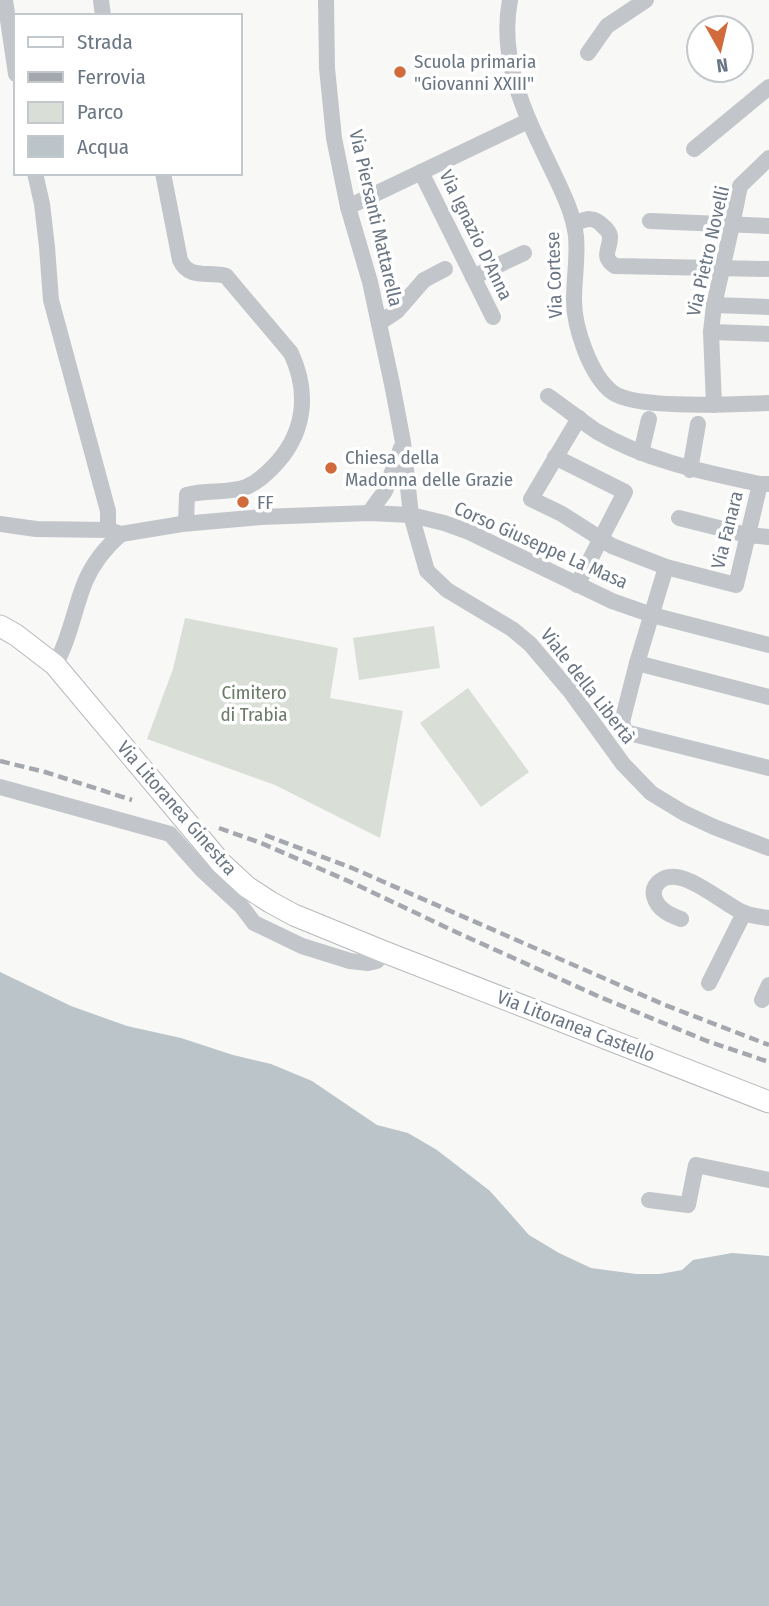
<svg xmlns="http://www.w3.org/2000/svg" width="769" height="1606" viewBox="0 0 769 1606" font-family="'Fira Sans Condensed',sans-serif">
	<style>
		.green { fill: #d9ded7 }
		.water { fill: #bbc4c8 }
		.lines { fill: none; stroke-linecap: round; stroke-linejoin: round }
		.major-casing { stroke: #b6b9bd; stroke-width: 23 }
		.minor { stroke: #c2c5c9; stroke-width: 16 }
		.major { stroke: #fff; stroke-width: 21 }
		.rail { stroke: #a4a8ae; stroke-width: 4.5; stroke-dasharray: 10 5; stroke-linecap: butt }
		.poi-dot { fill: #d16b3c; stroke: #fff; stroke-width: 2.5 }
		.labels { text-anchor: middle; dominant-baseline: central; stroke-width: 7; stroke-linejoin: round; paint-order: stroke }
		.poi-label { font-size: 19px; fill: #6a7683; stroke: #fff; text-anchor: start }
		.street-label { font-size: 19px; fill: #6a7683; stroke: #fff }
		.park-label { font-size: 19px; fill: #6b7b68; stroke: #fff }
	</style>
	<rect width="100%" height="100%" fill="#f8f8f6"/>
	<g class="green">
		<polygon points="185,618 338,648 330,698 403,711 380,838 275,785 147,739 173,669"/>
		<polygon points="434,626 440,668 359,680 353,638"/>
		<polygon points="468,688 529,772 481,807 420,723"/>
	</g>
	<polygon class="water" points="0,972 71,1006 127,1026 181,1038 233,1055 271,1064 312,1081 377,1125 408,1133 437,1150 490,1191 529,1235 559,1253 591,1268 636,1274 660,1274 682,1270 693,1260 732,1253 769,1256 769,1606 0,1606"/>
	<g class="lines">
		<defs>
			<polyline id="major" points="0,626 16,635 55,665 221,863 247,887 270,902 294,915 382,951 769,1102"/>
		</defs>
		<use href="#major" class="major-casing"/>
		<g class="minor">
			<polyline points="5,0 16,74"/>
			<polyline points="101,0 103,16"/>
			<polyline points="326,0 327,68 334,138 348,207 370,282 392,384 403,442 411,515 427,571 447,590 512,629 530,644 570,691 623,764 651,793 684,813 714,827 769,848"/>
			<path d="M510,0c-12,62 17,118 43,172 10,21 20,41 23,64 2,21 -2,43 -2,64 0,27 16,75 38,92 23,18 124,12 157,11"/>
			<polyline points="588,53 607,26 646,0"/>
			<polyline points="694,149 769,87"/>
			<polyline points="421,172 493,317"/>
			<polyline points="35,173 42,204 47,247 51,300 108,511 108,530"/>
			<path d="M163,173l17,87c9,20 28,11 46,16l65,77c19,41 14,82 -19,115 -7,7 -16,15 -26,19 -19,7 -40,2 -59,8l-1,28"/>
			<polyline points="348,207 528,121"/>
			<polyline points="650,221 769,226"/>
			<path d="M574,224c13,-6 20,-8 30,3 3,3 5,4 6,9 1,13 -10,20 5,30l154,3"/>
			<polyline points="473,277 524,253"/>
			<polyline points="714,305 769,307"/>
			<polyline points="379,323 397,311 424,280 445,269"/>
			<polyline points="711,332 769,334"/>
			<path d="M548,396c16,11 32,24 48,35 51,30 108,41 164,53h9"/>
			<polyline points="714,405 711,332 714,305 732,225 740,186 769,158"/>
			<polyline points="579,418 531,499 562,514 612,546 666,567 736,585 760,484"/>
			<polyline points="641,453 649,419"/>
			<polyline points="555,457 625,492 577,585"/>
			<polyline points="690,470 698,424"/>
			<polyline points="369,513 385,491 401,448"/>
			<polyline points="679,518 747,535 769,537"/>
			<polyline points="0,524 36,529 108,530 121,534 182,524 261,517 369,513 411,515 444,523 469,532 612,601 652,615 769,645"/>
			<polyline points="666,567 637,663 622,722 625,732 769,768"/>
			<polyline points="637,663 769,697"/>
			<path d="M55,665c15,-26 19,-56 30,-83 8,-19 21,-35 36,-48"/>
			<polyline points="0,787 170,834 202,870 242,907 254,923 302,946 350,961 368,963 377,961 382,951"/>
			<path d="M681,919c-5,-2 -11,-4 -15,-7 -11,-7 -18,-22 -6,-31 20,-17 62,22 82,31 8,4 19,5 27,6"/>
			<polyline points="709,983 744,913"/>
			<polyline points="762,1000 769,985"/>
			<polyline points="649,1200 688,1205 696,1165 769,1180"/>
		</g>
		<use href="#major" class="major"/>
		<g class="rail">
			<polyline points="0,761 45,772 132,800"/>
			<polyline points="219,828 261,843 355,884 458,933 600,997 707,1041 769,1062"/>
			<polyline points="265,835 352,868 665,1005 769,1045"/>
		</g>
	</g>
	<g class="poi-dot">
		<circle cx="400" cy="72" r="7"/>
		<circle cx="331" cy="468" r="7"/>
		<circle cx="243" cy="502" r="7"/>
	</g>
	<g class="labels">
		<g class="poi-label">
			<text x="414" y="61">Scuola primaria<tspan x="414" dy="22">"Giovanni XXIII"</tspan></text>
			<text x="345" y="457">Chiesa della<tspan x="345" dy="22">Madonna delle Grazie</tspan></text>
			<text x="257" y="502">FF</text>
		</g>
		<g class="street-label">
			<text transform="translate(376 218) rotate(77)">Via Piersanti Mattarella</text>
			<text transform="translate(476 235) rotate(64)">Via Ignazio D'Anna</text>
			<text transform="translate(708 251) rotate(-77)">Via Pietro Novelli</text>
			<text transform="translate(554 275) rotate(-92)">Via Cortese</text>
			<text transform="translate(727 530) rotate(-76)">Via Fanara</text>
			<text transform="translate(541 545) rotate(24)">Corso Giuseppe La Masa</text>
			<text transform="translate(588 686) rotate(52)">Viale della Libertà</text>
			<text transform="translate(177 808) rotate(49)">Via Litoranea Ginestra</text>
			<text transform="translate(576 1026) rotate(21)">Via Litoranea Castello</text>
		</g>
		<g class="park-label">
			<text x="254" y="692">Cimitero<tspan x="254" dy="22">di Trabia</tspan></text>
		</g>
	</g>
	<rect x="14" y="14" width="228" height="161" fill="#ffffff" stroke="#c3c8cd" stroke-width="2"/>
	<rect x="28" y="37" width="35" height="10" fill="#ffffff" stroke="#c3c8cd" stroke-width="2"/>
	<text x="77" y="49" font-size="21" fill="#6a7683">Strada</text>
	<rect x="28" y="72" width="35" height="10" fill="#a4a8ae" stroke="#c3c8cd" stroke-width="2"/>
	<text x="77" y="84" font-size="21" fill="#6a7683">Ferrovia</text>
	<rect x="28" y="102" width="35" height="21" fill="#d9ded7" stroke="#c3c8cd" stroke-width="2"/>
	<text x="77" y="119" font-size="21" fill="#6a7683">Parco</text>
	<rect x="28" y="136" width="35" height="21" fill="#bbc4c8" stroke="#c3c8cd" stroke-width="2"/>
	<text x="77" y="154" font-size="21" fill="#6a7683">Acqua</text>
	<g transform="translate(720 49) rotate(172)"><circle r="33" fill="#ffffff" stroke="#c3c8cd" stroke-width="2"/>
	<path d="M0-5L12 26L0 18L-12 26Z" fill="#d16b3c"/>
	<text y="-10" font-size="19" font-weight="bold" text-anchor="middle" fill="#6a7683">N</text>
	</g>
</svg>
